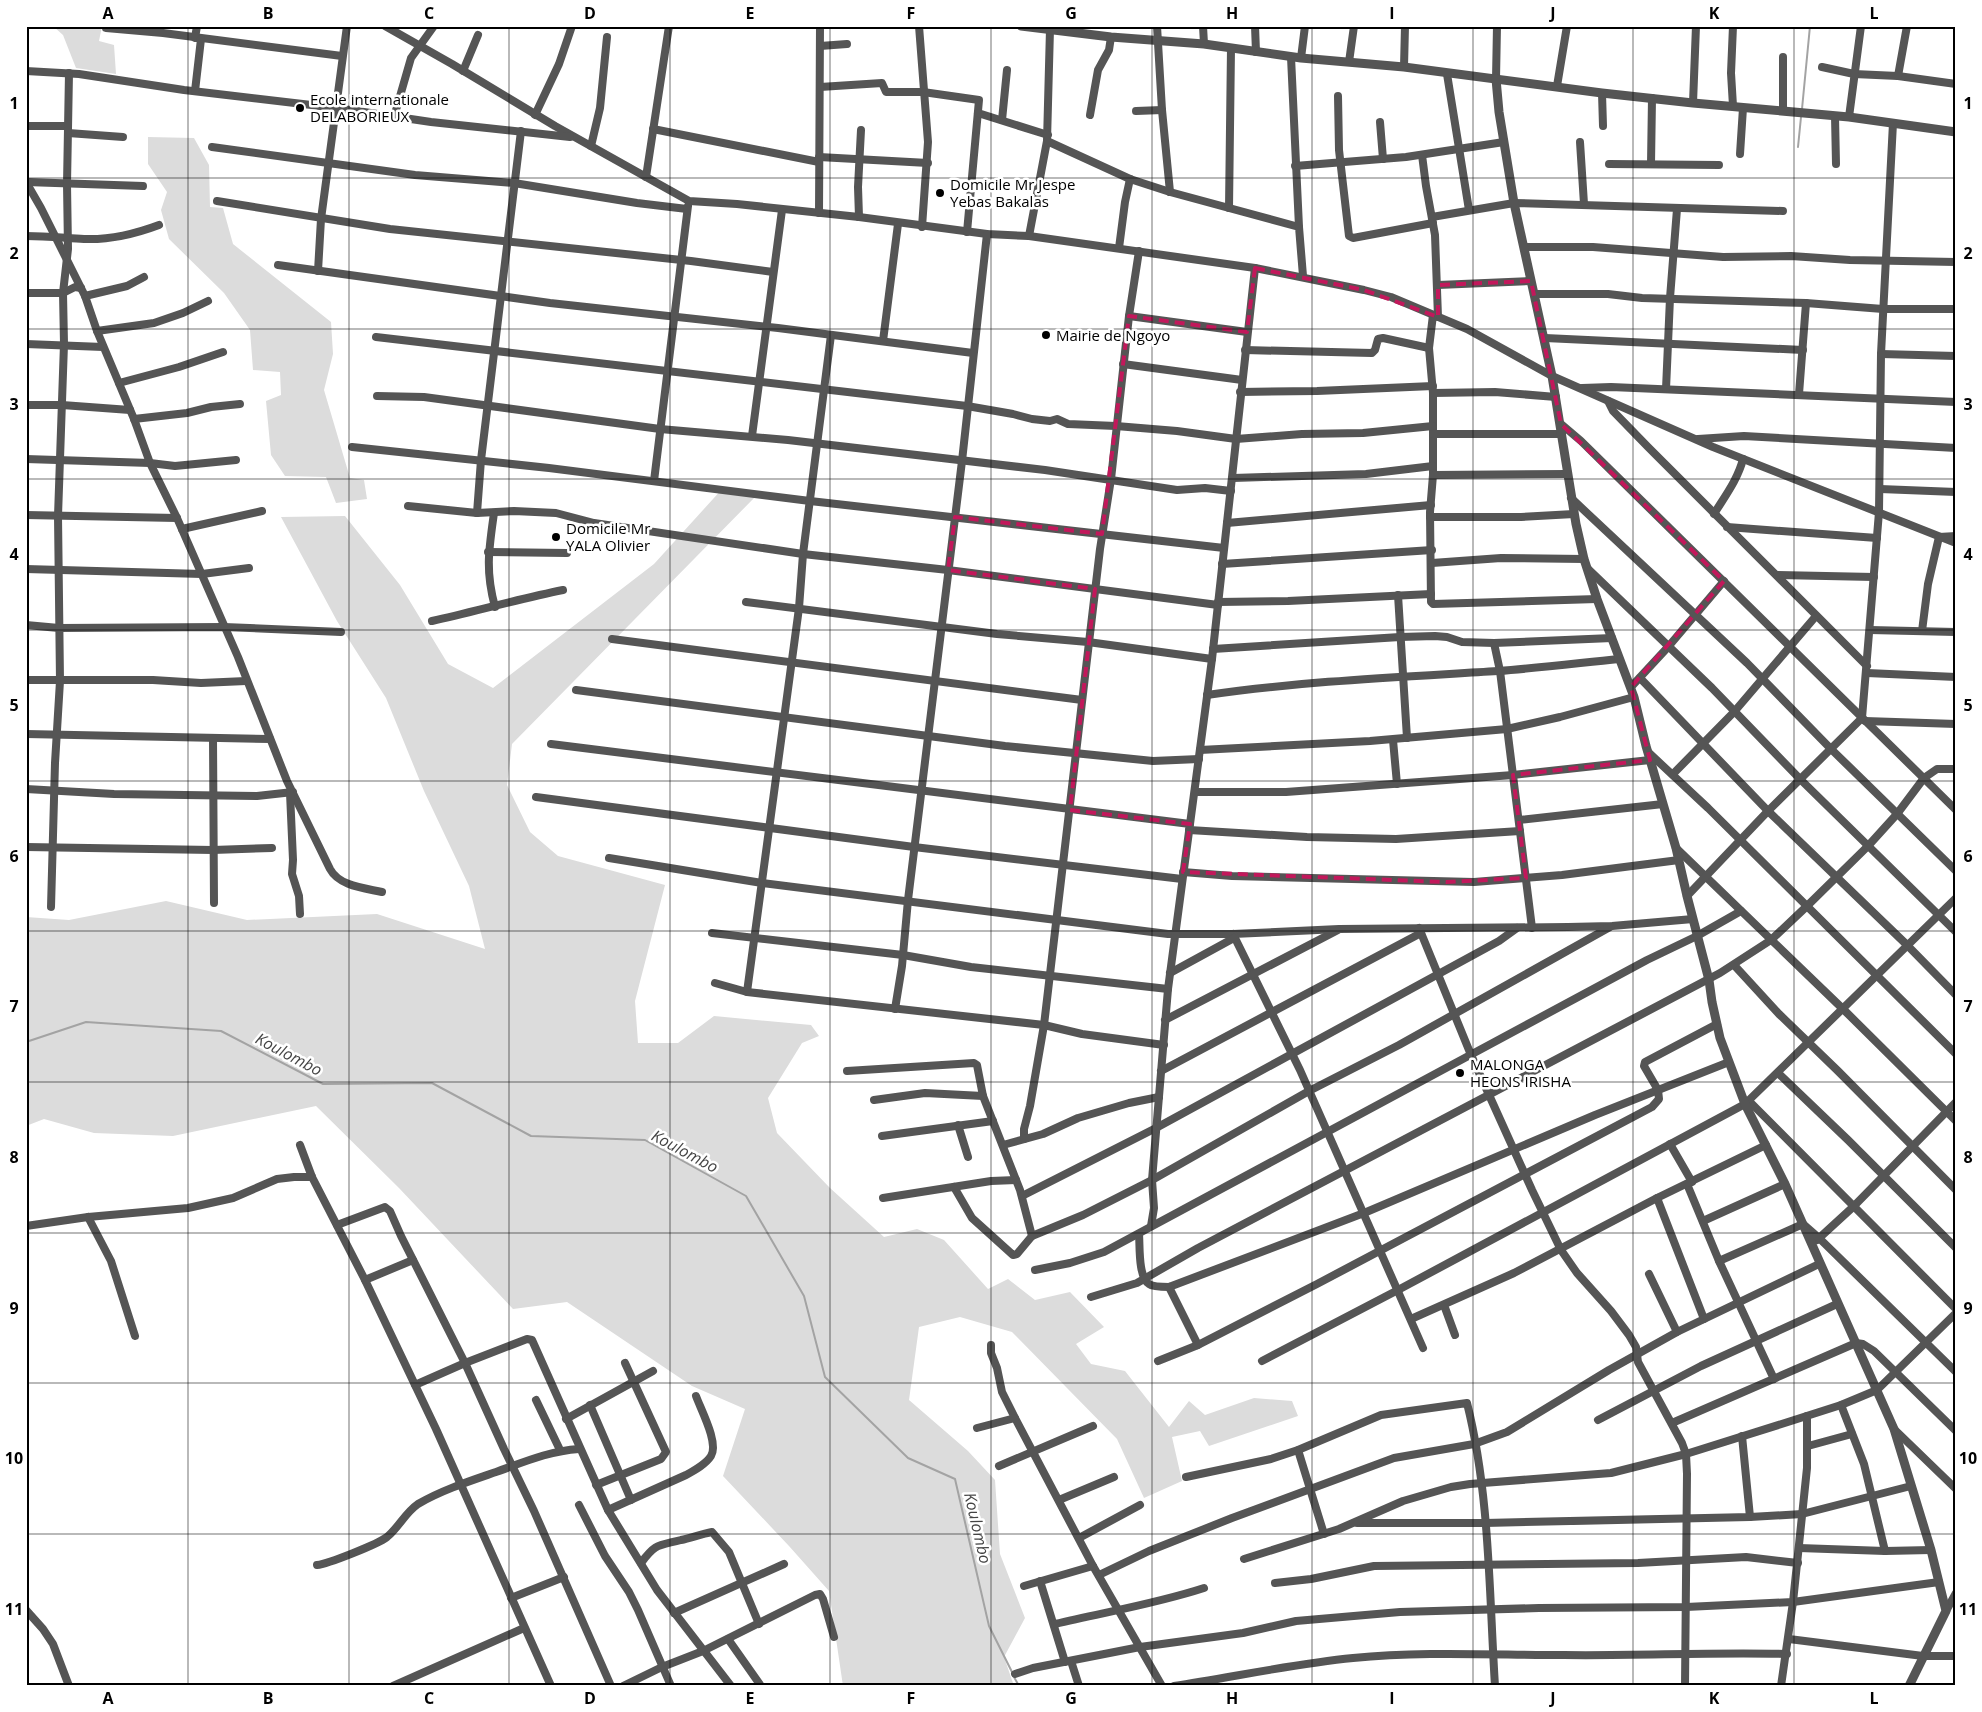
<svg xmlns="http://www.w3.org/2000/svg" width="1982" height="1712" viewBox="0 0 1982 1712" font-family="'Open Sans',sans-serif">
	<style>
		.green { fill: #dcdcdc }
		.lines { fill: none; stroke-linecap: round; stroke-linejoin: round }
		.stream { stroke: #a3a3a3; stroke-width: 2 }
		.minor { stroke: #555; stroke-width: 8 }
		.tertiary { stroke: #555; stroke-width: 9 }
		.marked { fill: none; stroke: #c2185b; stroke-width: 4; stroke-dasharray: 10 6; stroke-linejoin: round }
		.grid { fill: none; stroke: #000; stroke-width: 1; stroke-opacity: 0.55 }
		.poi-dot { fill: #000; stroke: #fff; stroke-width: 2 }
		.labels { text-anchor: middle; dominant-baseline: central; stroke-width: 5; stroke-linejoin: round; paint-order: stroke }
		.poi-label { font-size: 15px; fill: #000; stroke: #fff; text-anchor: start }
		.water-label { font-size: 16px; font-style: italic; fill: #444; stroke: #fff }
		.neatline { fill: none; stroke: #000; stroke-width: 2 }
		.grid-label { font-size: 16px; text-anchor: middle; font-weight: bold; fill: #000 }
	</style>
	<rect width="100%" height="100%" fill="#fff"/>
	<g class="green">
		<polygon points="53,26 102,26 99,41 114,45 116,74 76,68 63,35"/>
		<polygon points="148,137 194,138 209,165 210,207 223,208 233,244 331,322 333,354 324,390 350,478 364,480 367,499 336,503 326,477 285,476 271,455 266,401 281,395 280,372 253,370 250,330 224,293 169,239 161,210 167,192 148,164"/>
		<polygon points="723,488 756,496 512,744 507,785 530,832 558,856 665,885 635,1001 638,1043 678,1043 714,1016 811,1025 819,1036 802,1043 768,1098 777,1133 830,1188 884,1237 917,1229 944,1240 988,1289 1008,1279 1035,1300 1070,1292 1104,1327 1076,1344 1091,1364 1125,1371 1169,1427 1189,1401 1205,1415 1254,1398 1292,1401 1298,1416 1209,1446 1200,1431 1172,1437 1182,1481 1144,1498 1117,1439 1012,1332 960,1317 919,1327 909,1400 968,1451 995,1480 1000,1554 1025,1618 1004,1657 1014,1686 843,1686 829,1591 789,1546 723,1476 745,1409 692,1386 567,1302 513,1309 399,1188 316,1106 173,1136 94,1133 44,1119 26,1126 26,917 69,920 166,901 247,920 377,914 485,949 469,886 424,791 386,698 337,621 281,517 345,516 400,585 448,664 493,688 654,564"/>
	</g>
	<g class="lines">
		<g class="stream">
			<polyline points="1802,109 1810,26"/>
			<polyline points="1798,147 1801,117"/>
			<polyline points="26,1042 86,1022 221,1031 323,1084 432,1083 531,1136 645,1140 746,1196 804,1296 825,1377 908,1458 955,1479 989,1626 1012,1672"/>
			<polyline points="1014,1677 1019,1686"/>
		</g>
		<g class="minor">
			<polyline points="385,26 452,64 555,126 689,201 737,204 859,217 987,234 1029,236 1255,268 1364,290 1391,297 1467,329 1552,376 1713,447 1956,543"/>
			<polyline points="919,26 928,142 922,227"/>
			<polyline points="1157,26 1162,110 1170,192"/>
			<polyline points="1203,26 1204,44"/>
			<polyline points="1255,26 1256,52"/>
			<polyline points="1733,26 1731,73 1733,106"/>
			<polyline points="106,28 163,33 342,56"/>
			<polyline points="1050,29 1047,141 1130,179 1170,192 1299,227 1303,276"/>
			<polyline points="195,38 197,26"/>
			<polyline points="820,46 847,44"/>
			<polyline points="1291,57 1299,227"/>
			<polyline points="1783,57 1783,110"/>
			<polyline points="1301,58 1305,26"/>
			<polyline points="1349,62 1354,26"/>
			<polyline points="1404,67 1405,26"/>
			<polyline points="1822,67 1854,74 1898,76 1956,84"/>
			<polyline points="26,71 79,74 184,90 337,108 431,122 570,137"/>
			<polyline points="463,71 478,35"/>
			<polyline points="1447,74 1469,210"/>
			<polyline points="1898,76 1907,26"/>
			<polyline points="1496,79 1497,26"/>
			<polyline points="1557,86 1567,26"/>
			<polyline points="820,87 882,83 886,92 923,92 979,100 967,232"/>
			<polyline points="195,91 201,39"/>
			<polyline points="1602,93 1603,126"/>
			<polyline points="1338,96 1339,150 1349,236 1353,238 1433,223"/>
			<polyline points="1693,103 1696,26"/>
			<polyline points="1136,111 1162,110"/>
			<polyline points="978,113 1048,135"/>
			<polyline points="535,115 559,64 572,26"/>
			<polyline points="1090,115 1098,70 1109,50 1111,37"/>
			<polyline points="1835,116 1836,164"/>
			<polyline points="394,117 411,58 434,26"/>
			<polyline points="1849,117 1861,26"/>
			<polyline points="1002,120 1007,70"/>
			<polyline points="1380,122 1383,159"/>
			<polyline points="26,126 68,126"/>
			<polyline points="653,129 819,162"/>
			<polyline points="68,133 123,137"/>
			<polyline points="1580,142 1584,204"/>
			<polyline points="591,146 600,108 607,37"/>
			<polyline points="212,147 415,175 514,183 637,203 687,209"/>
			<polyline points="1740,154 1743,108"/>
			<polyline points="1422,155 1426,186 1435,235 1438,317"/>
			<polyline points="819,157 928,163"/>
			<polyline points="1609,164 1719,165"/>
			<polyline points="1651,164 1652,98"/>
			<polyline points="1295,166 1406,157 1504,142"/>
			<polyline points="646,177 669,26"/>
			<path d="M26,182l15,26 44,88 12,35 37,88 16,44 27,55 61,139 49,124 43,88c9,17 34,19 52,23"/>
			<polyline points="26,182 143,186"/>
			<polyline points="217,201 390,229 691,261 773,272"/>
			<polyline points="1229,208 1231,48"/>
			<polyline points="819,213 820,26"/>
			<polyline points="859,217 858,187 861,130"/>
			<polyline points="1432,217 1514,203 1783,211"/>
			<path d="M26,236c20,0 39,2 58,3 26,1 51,-5 75,-14"/>
			<polyline points="1029,236 1047,141"/>
			<polyline points="1524,247 1593,247 1723,257 1791,256 1850,260 1956,262"/>
			<polyline points="1119,248 1125,202 1130,179"/>
			<polyline points="278,265 550,303 778,328 973,353"/>
			<polyline points="318,271 321,219 347,26"/>
			<polyline points="1438,285 1531,281"/>
			<polyline points="26,293 63,293 75,287 81,288"/>
			<polyline points="1534,294 1608,294 1642,298 1806,303 1883,309 1956,309"/>
			<polyline points="85,296 127,286 144,277"/>
			<polyline points="1433,315 1429,348 1433,393 1433,475 1430,512 1431,602 1433,604 1597,599"/>
			<polyline points="1129,316 1247,332"/>
			<polyline points="97,331 154,323 183,313 208,301"/>
			<polyline points="376,337 967,406 1013,414 1032,419 1050,421 1057,419 1068,424 1116,426 1177,431 1236,439 1302,434 1363,433 1433,426"/>
			<polyline points="1545,338 1803,350"/>
			<polyline points="883,341 898,224"/>
			<polyline points="26,344 103,347"/>
			<polyline points="1245,350 1372,353 1375,350 1378,339 1383,338 1429,348"/>
			<polyline points="1881,354 1956,356"/>
			<polyline points="1123,364 1242,380"/>
			<polyline points="119,383 179,367 223,352"/>
			<polyline points="1582,388 1611,387 1956,402"/>
			<polyline points="1666,389 1670,298 1677,209"/>
			<polyline points="1240,392 1317,391 1433,386"/>
			<polyline points="1433,393 1495,392 1556,397"/>
			<polyline points="1799,394 1806,303"/>
			<polyline points="377,396 424,397 660,429 788,440 1045,470 1177,490 1205,488 1231,491"/>
			<polyline points="1608,401 1613,411 1648,447 1867,666"/>
			<polyline points="26,405 62,405 130,410"/>
			<polyline points="134,419 187,413 211,407 240,404"/>
			<polyline points="1561,424 1581,441 1956,810"/>
			<polyline points="1433,434 1562,434"/>
			<polyline points="752,436 782,210"/>
			<polyline points="1698,439 1744,436 1956,448"/>
			<polyline points="352,447 549,468 810,501 1224,548"/>
			<polyline points="26,459 150,463 175,466 236,460"/>
			<polyline points="1433,475 1567,474"/>
			<polyline points="1233,478 1366,474 1433,466"/>
			<polyline points="654,481 688,206"/>
			<polyline points="1880,489 1956,492"/>
			<polyline points="1571,498 1747,663 1830,748 1956,871"/>
			<polyline points="408,506 477,513 514,511 556,513 594,523 803,554 948,570 1218,605"/>
			<polyline points="477,513 481,460 521,131"/>
			<path d="M494,513c-5,36 -9,57 1,94"/>
			<path d="M1714,514c11,-18 24,-35 29,-55"/>
			<polyline points="26,515 177,518"/>
			<polyline points="1430,517 1521,517 1574,514"/>
			<polyline points="1227,523 1431,505"/>
			<polyline points="1727,527 1877,538"/>
			<polyline points="182,529 262,511"/>
			<polyline points="488,552 567,553"/>
			<polyline points="1432,563 1501,558 1584,559"/>
			<polyline points="1222,564 1432,550"/>
			<polyline points="26,569 202,574 249,568"/>
			<polyline points="1588,569 1712,688 1800,779 1956,932"/>
			<polyline points="1777,575 1874,577"/>
			<polyline points="1398,595 1407,738"/>
			<polyline points="746,602 997,634 1088,642 1212,659"/>
			<polyline points="1218,602 1288,601 1431,594"/>
			<path d="M432,621c44,-10 87,-22 131,-31"/>
			<polyline points="26,625 59,628 224,627 341,632"/>
			<polyline points="1870,630 1956,632"/>
			<polyline points="1922,631 1928,584 1939,537 1956,536"/>
			<polyline points="612,639 1082,700"/>
			<polyline points="1494,643 1500,671 1532,928"/>
			<polyline points="1213,649 1400,637 1435,636 1447,637 1462,642 1494,643 1612,638"/>
			<polyline points="1867,673 1956,677"/>
			<polyline points="1640,678 1768,811 1906,944 1956,995"/>
			<polyline points="26,680 153,680 201,683 246,681"/>
			<polyline points="1631,687 1668,647 1724,581"/>
			<polyline points="576,690 1005,746 1153,761 1199,759"/>
			<path d="M1207,695c97,-14 194,-18 291,-24 41,-3 81,-8 121,-12"/>
			<polyline points="1865,721 1956,724"/>
			<polyline points="26,734 270,739"/>
			<polyline points="213,738 214,903"/>
			<polyline points="1393,740 1397,784"/>
			<path d="M551,744c213,25 426,55 639,80"/>
			<polyline points="1200,750 1370,741 1507,729 1560,717 1634,697"/>
			<polyline points="1648,752 1708,808 1956,1054"/>
			<polyline points="1673,774 1734,712 1816,616"/>
			<polyline points="26,789 114,794 257,796 293,792"/>
			<polyline points="1195,792 1286,792 1513,775 1650,760"/>
			<polyline points="290,793 293,860 292,874 299,896 300,914"/>
			<polyline points="536,797 914,847 1182,879"/>
			<polyline points="1519,820 1663,804"/>
			<polyline points="1189,830 1307,837 1396,839 1520,831"/>
			<polyline points="26,847 213,850 272,848"/>
			<polyline points="1676,848 1843,1009 1956,1121"/>
			<polyline points="609,858 762,883 1168,934 1233,934 1339,929 1568,927 1612,926 1693,919"/>
			<polyline points="1183,872 1232,876 1474,882 1562,875 1679,860"/>
			<polyline points="1687,896 1768,811 1862,718 1879,512 1881,354 1893,123"/>
			<polyline points="51,907 55,763 60,681 58,516 64,344 63,293 68,249 67,184 69,73"/>
			<polyline points="1419,928 1471,1055 1532,1190 1561,1250 1577,1273 1611,1311 1629,1335 1636,1347 1638,1362 1682,1443 1686,1454 1687,1474 1685,1686"/>
			<polyline points="712,933 903,955 971,967 1168,989"/>
			<polyline points="1233,934 1300,1070 1423,1348"/>
			<polyline points="1734,965 1779,1014 1838,1071 1956,1190"/>
			<polyline points="1170,973 1234,938"/>
			<polyline points="715,983 747,992 1044,1025 1082,1034 1164,1045"/>
			<polyline points="747,992 799,608 803,554 831,335"/>
			<polyline points="895,1009 902,966 908,900 962,461 987,234"/>
			<polyline points="1165,1020 1338,930"/>
			<polyline points="847,1071 974,1063 977,1065 983,1096 1020,1190 1032,1236 1017,1254 1013,1255 972,1218 954,1187"/>
			<polyline points="1161,1071 1421,933"/>
			<polyline points="1778,1073 1848,1140 1956,1248"/>
			<polyline points="874,1100 925,1093 983,1096"/>
			<polyline points="1749,1101 1956,1309"/>
			<polyline points="958,1125 968,1157"/>
			<polyline points="882,1136 993,1121"/>
			<polyline points="1024,1139 1024,1129 1030,1106 1044,1025 1100,549 1111,479 1129,316 1139,251"/>
			<polyline points="1670,1144 1692,1182"/>
			<polyline points="300,1145 312,1177 365,1280 436,1429 551,1686"/>
			<polyline points="1003,1145 1043,1134 1078,1118 1129,1103 1159,1097"/>
			<polyline points="1687,1184 1719,1261 1774,1379"/>
			<polyline points="1022,1196 1156,1128 1499,941 1517,928"/>
			<polyline points="883,1198 991,1181 1016,1180"/>
			<polyline points="1657,1198 1704,1319"/>
			<polyline points="88,1217 111,1261 135,1336"/>
			<polyline points="1703,1221 1785,1184"/>
			<polyline points="337,1225 385,1207 390,1211 401,1236 465,1363 504,1449 534,1511 611,1686"/>
			<polyline points="26,1226 88,1217 188,1208 233,1198 277,1179 294,1177 312,1177"/>
			<polyline points="1151,1226 1154,1208 1152,1180 1168,989 1212,659 1255,268"/>
			<path d="M1139,1234c1,12 -1,43 10,50 4,3 14,3 20,3l195,-74 231,-98 134,-53"/>
			<polyline points="1032,1236 1083,1215 1152,1180 1309,1091 1399,1045 1610,927"/>
			<polyline points="1817,1240 1853,1207 1956,1102"/>
			<polyline points="1719,1261 1803,1224 1819,1238 1956,1372"/>
			<polyline points="1035,1270 1070,1263 1104,1252 1647,960 1697,936 1741,911"/>
			<polyline points="1649,1274 1677,1332"/>
			<polyline points="365,1280 413,1260"/>
			<polyline points="1169,1287 1198,1345"/>
			<polyline points="1091,1297 1137,1283 1198,1248 1720,973 1771,940 1806,907 1868,846 1897,814 1924,778 1937,769 1956,769"/>
			<polyline points="1444,1305 1455,1335"/>
			<polyline points="1411,1319 1514,1273 1657,1198 1766,1145"/>
			<polyline points="991,1345 991,1353 997,1368 1002,1392 1015,1418 1093,1566 1162,1686"/>
			<polyline points="1158,1361 1198,1345 1317,1284 1652,1107 1659,1099 1658,1090 1644,1066 1645,1062 1717,1024"/>
			<polyline points="1262,1361 1398,1290 1745,1104 1956,898"/>
			<polyline points="415,1385 465,1363 527,1339 532,1340 608,1510 657,1590 731,1686"/>
			<polyline points="536,1400 560,1450"/>
			<polyline points="590,1405 631,1500"/>
			<polyline points="1841,1405 1864,1464 1885,1551"/>
			<polyline points="566,1419 653,1371"/>
			<polyline points="1598,1420 1701,1366 1837,1304"/>
			<polyline points="1672,1423 1856,1343 1863,1344 1874,1351 1956,1431"/>
			<polyline points="977,1428 1015,1418"/>
			<polyline points="1894,1429 1956,1489"/>
			<polyline points="1742,1436 1750,1517"/>
			<polyline points="1808,1446 1852,1434"/>
			<polyline points="1298,1450 1324,1534"/>
			<polyline points="999,1466 1093,1426"/>
			<path d="M1186,1477l85,-18 27,-9 83,-35 86,-12c23,92 22,189 28,283"/>
			<polyline points="596,1485 661,1459 666,1452 625,1363"/>
			<polyline points="1059,1500 1114,1477"/>
			<polyline points="579,1505 605,1556 629,1592 638,1610 671,1686"/>
			<path d="M608,1510l78,-35c9,-5 20,-11 25,-19 8,-13 -10,-46 -15,-60"/>
			<polyline points="1357,1523 1485,1523 1750,1517 1802,1514 1911,1486"/>
			<polyline points="1079,1538 1140,1505"/>
			<polyline points="1799,1548 1885,1551 1931,1550"/>
			<polyline points="1244,1559 1339,1529 1403,1501 1451,1487 1470,1484 1611,1473 1686,1454 1791,1421 1841,1405 1877,1390 1956,1313"/>
			<path d="M641,1563c15,-20 17,-17 40,-23 10,-2 20,-6 31,-8l17,20 30,72"/>
			<path d="M317,1565c11,-1 61,-21 70,-28 12,-10 18,-24 31,-33 24,-14 52,-23 78,-32 28,-10 53,-21 83,-23"/>
			<polyline points="1099,1575 1149,1551 1232,1518 1394,1458 1474,1444 1507,1432 1609,1370 1677,1332 1819,1264"/>
			<polyline points="1040,1581 1065,1662"/>
			<polyline points="1275,1583 1311,1579 1374,1566 1638,1563 1746,1557 1798,1563"/>
			<polyline points="1024,1586 1093,1566"/>
			<polyline points="511,1598 564,1577"/>
			<polyline points="26,1610 43,1629 53,1644 69,1686"/>
			<polyline points="1946,1611 1956,1593"/>
			<polyline points="674,1613 784,1564"/>
			<path d="M1055,1624c50,-12 100,-20 149,-36"/>
			<polyline points="728,1639 761,1686"/>
			<polyline points="1789,1639 1923,1656 1956,1656"/>
			<polyline points="1071,1661 1079,1686"/>
			<polyline points="1015,1674 1033,1668 1140,1647 1243,1633 1296,1621 1400,1612 1539,1608 1686,1607 1793,1602 1939,1582"/>
			<polyline points="393,1686 524,1628"/>
			<polyline points="623,1686 662,1667 703,1651 815,1595 820,1594 823,1599 834,1637"/>
			<path d="M1174,1686c59,-9 119,-22 179,-28 70,-7 141,-3 211,-3 74,1 148,-3 223,-1"/>
			<polyline points="1781,1686 1793,1602 1807,1468 1807,1416"/>
		</g>
		<g class="tertiary">
			<polyline points="1021,26 1111,37 1204,44 1301,58 1404,67 1602,93 1693,103 1849,117 1956,132"/>
			<polyline points="1496,79 1499,112 1514,203 1552,376 1576,524 1584,559 1597,599 1634,697 1646,746 1676,848 1687,896 1709,980 1712,1002 1720,1038 1745,1104 1785,1184 1894,1429 1931,1550 1946,1611 1909,1686"/>
		</g>
	</g>
	<path class="marked" d="M1255,268l109,22 74,27v-32l93,-4 30,143 163,157 -93,106 19,73 -137,15 13,103 -80,4 -263,-10 7,-48 -120,-14 25,-221 -147,-19 7,-53 147,17 27,-218 118,16z"/>
	<path class="grid" d="M188,26v1660M349,26v1660M509,26v1660M670,26v1660M830,26v1660M991,26v1660M1152,26v1660M1312,26v1660M1473,26v1660M1633,26v1660M1794,26v1660M26,178h1930M26,329h1930M26,479h1930M26,630h1930M26,781h1930M26,931h1930M26,1082h1930M26,1233h1930M26,1383h1930M26,1534h1930"/>
	<g class="poi-dot">
		<circle cx="300" cy="108" r="5"/>
		<circle cx="940" cy="193" r="5"/>
		<circle cx="1046" cy="335" r="5"/>
		<circle cx="556" cy="537" r="5"/>
		<circle cx="1460" cy="1073" r="5"/>
	</g>
	<g class="labels">
		<g class="poi-label">
			<text x="310" y="99">Ecole internationale<tspan x="310" dy="17">DELABORIEUX</tspan></text>
			<text x="950" y="184">Domicile Mr Jespe<tspan x="950" dy="17">Yebas Bakalas</tspan></text>
			<text x="1056" y="335">Mairie de Ngoyo</text>
			<text x="566" y="528">Domicile Mr<tspan x="566" dy="17">YALA Olivier</tspan></text>
			<text x="1470" y="1064">MALONGA<tspan x="1470" dy="17">HEONS IRISHA</tspan></text>
		</g>
		<g class="water-label">
			<text transform="translate(289 1054) rotate(28)">Koulombo</text>
			<text transform="translate(685 1151) rotate(28)">Koulombo</text>
			<text transform="translate(978 1528) rotate(77)">Koulombo</text>
		</g>
	</g>
	<rect width="1982" height="1712" fill="none" stroke="#ffffff" stroke-width="55"/>
	<rect x="28" y="28" width="1926" height="1656" class="neatline"/>
	<g class="grid-label">
		<text x="108" y="19">A</text>
		<text x="268" y="19">B</text>
		<text x="429" y="19">C</text>
		<text x="590" y="19">D</text>
		<text x="750" y="19">E</text>
		<text x="911" y="19">F</text>
		<text x="1071" y="19">G</text>
		<text x="1232" y="19">H</text>
		<text x="1392" y="19">I</text>
		<text x="1553" y="19">J</text>
		<text x="1714" y="19">K</text>
		<text x="1874" y="19">L</text>
		<text x="14" y="109">1</text>
		<text x="1968" y="109">1</text>
		<text x="14" y="259">2</text>
		<text x="1968" y="259">2</text>
		<text x="14" y="410">3</text>
		<text x="1968" y="410">3</text>
		<text x="14" y="560">4</text>
		<text x="1968" y="560">4</text>
		<text x="14" y="711">5</text>
		<text x="1968" y="711">5</text>
		<text x="14" y="862">6</text>
		<text x="1968" y="862">6</text>
		<text x="14" y="1012">7</text>
		<text x="1968" y="1012">7</text>
		<text x="14" y="1163">8</text>
		<text x="1968" y="1163">8</text>
		<text x="14" y="1314">9</text>
		<text x="1968" y="1314">9</text>
		<text x="14" y="1464">10</text>
		<text x="1968" y="1464">10</text>
		<text x="14" y="1615">11</text>
		<text x="1968" y="1615">11</text>
		<text x="108" y="1704">A</text>
		<text x="268" y="1704">B</text>
		<text x="429" y="1704">C</text>
		<text x="590" y="1704">D</text>
		<text x="750" y="1704">E</text>
		<text x="911" y="1704">F</text>
		<text x="1071" y="1704">G</text>
		<text x="1232" y="1704">H</text>
		<text x="1392" y="1704">I</text>
		<text x="1553" y="1704">J</text>
		<text x="1714" y="1704">K</text>
		<text x="1874" y="1704">L</text>
	</g>
</svg>
